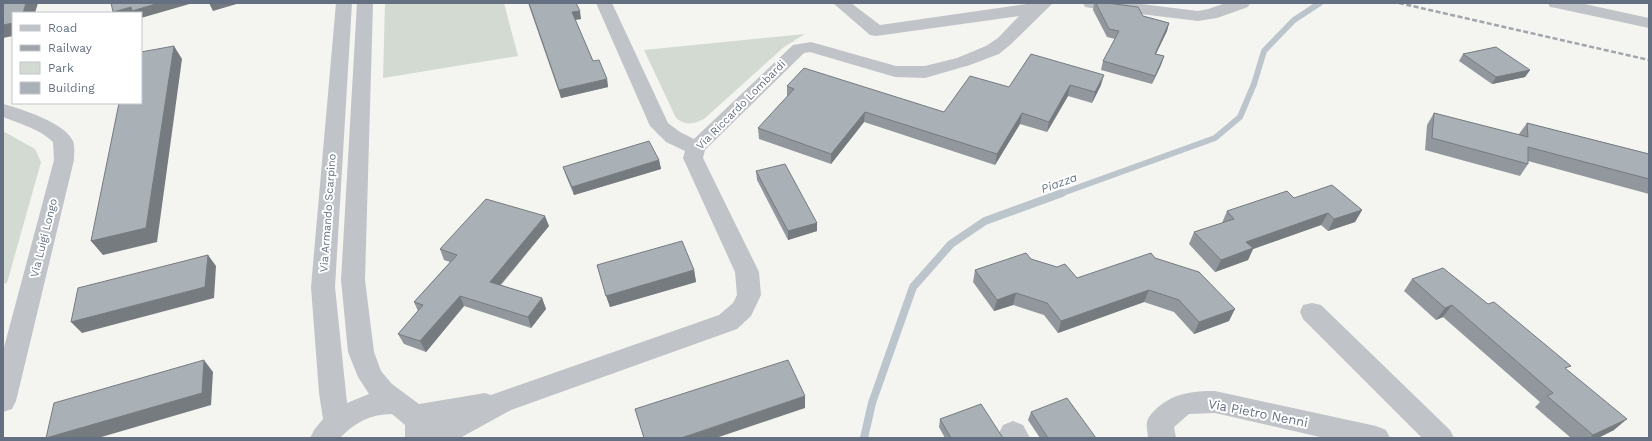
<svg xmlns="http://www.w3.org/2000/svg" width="1652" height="441" viewBox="0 0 1652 441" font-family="'Work Sans',sans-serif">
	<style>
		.green { fill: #d3dad1 }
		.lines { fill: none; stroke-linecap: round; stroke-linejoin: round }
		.stream-far1 { stroke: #bcc5cc; stroke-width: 6 }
		.stream { stroke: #bcc5cc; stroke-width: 8 }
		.minor { fill: #c0c3c7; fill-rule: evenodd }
		.rail { stroke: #a1a5ac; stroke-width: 2.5; stroke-dasharray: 5 2.5; stroke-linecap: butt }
		.wall { fill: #91979d }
		.shaded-wall { fill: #767b7f }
		.building { fill: #a9b0b6; stroke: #767b7f }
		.labels { text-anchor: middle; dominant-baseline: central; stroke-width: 4; stroke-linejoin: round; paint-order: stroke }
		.street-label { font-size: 11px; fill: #647082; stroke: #fff }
		.water-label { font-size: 12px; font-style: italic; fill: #657786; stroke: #fff }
		.near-street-label { font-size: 13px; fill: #647082; stroke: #fff }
	</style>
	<rect width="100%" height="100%" fill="#f4f5f1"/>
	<g class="green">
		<polygon points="385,3 504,3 518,56 383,78"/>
		<path d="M805,34l-21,13 -80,72c-11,5 -18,7 -28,-1l-32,-68z"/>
		<polygon points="3,131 35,149 41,162 7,283 3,284"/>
	</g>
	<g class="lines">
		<polyline class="stream-far1" points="1060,194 1215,138 1240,117 1254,84 1264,51 1294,20 1320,3"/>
		<polyline class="stream" points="864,438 872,403 913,287 951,244 985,221 1062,193"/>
		<g class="minor">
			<path d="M336,3h16l-17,284 12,116 22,-9 -11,-17 -10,-25 -7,-72 16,-277h16l-8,277 9,72 7,19 11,13 27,20 66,-11 6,2 228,-80 14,-12 4,-8 -2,-23 -52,-114 2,-7 -19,-9 -16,-16 -54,-123h16l56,120 12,9 14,7 99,-94 18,-3 85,24h29l32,-8 29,-12 12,-8 21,-22 -143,20 -6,-1 -37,-32h18l29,22 154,-22h19l-43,42 -11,9 -29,11 -45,13 -30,-1 -85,-25 -6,1 -99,97 -2,8 56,114 2,23 -10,21 -14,13 -226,81 -51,28h-55v-13l-13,-11c-21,0 -37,8 -52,24h-30l4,-8 9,-11 -4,-26 -8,-106z"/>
			<polygon points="1083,3 1133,3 1198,11 1208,9 1226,3 1250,3 1248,7 1217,18 1198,21 1091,8 1085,7"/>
			<polygon points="1548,3 1580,3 1649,18 1649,28 1556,8 1550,7"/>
			<path d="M3,104c19,5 62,19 70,37 2,6 1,13 1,19l-58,241 -4,8 -9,3v-61l51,-191 -1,-18c-13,-13 -33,-18 -50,-25z"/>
			<polygon points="1312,303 1321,305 1450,430 1454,438 1422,438 1303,319 1300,312 1303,305"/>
			<path d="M1215,391l161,35 10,4 4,8h-66l-109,-25 -26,1 -15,13 2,11h-28c0,-5 -2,-11 -1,-16 1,-5 5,-9 9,-13 17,-16 37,-18 59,-18z"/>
			<polygon points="1013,421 1023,425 1030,438 1002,438 999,433 1003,425"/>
		</g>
		<polyline class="rail" points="1399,3 1649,60"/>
	</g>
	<g class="wall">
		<polygon points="528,3 576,3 581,19 575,20 593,61 607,79 608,87 561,98"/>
		<polygon points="1094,3 1169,23 1167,31 1156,54 1164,56 1161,65 1152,84 1101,70 1103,61 1115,39 1107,37 1093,10"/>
		<polygon points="1031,54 1101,85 1092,103 1068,96 1047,132 1020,124 995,165 864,122 831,164 759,139 758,128 787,97 787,86 944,112 1009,87"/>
		<polygon points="1463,54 1530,70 1525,77 1492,84 1459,61"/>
		<polygon points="1434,113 1519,135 1519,134 1527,123 1649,154 1649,194 1528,161 1528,164 1520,176 1425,150 1427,125"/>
		<polygon points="659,160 661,169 574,195 566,176 563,167"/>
		<polygon points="756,171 817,223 817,231 788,240 757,180"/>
		<polygon points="1294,198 1362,210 1355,222 1328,231 1321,225 1253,249 1248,260 1215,272 1189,244 1194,232 1222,223 1227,211"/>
		<polygon points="549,226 501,285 542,298 546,309 531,328 464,306 426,352 404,344 398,334 418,311 414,302 450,262 444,260 440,249"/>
		<polygon points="1155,258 1229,321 1194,334 1174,312 1144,302 1058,333 1044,315 1013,305 994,311 973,282 975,270 1031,259 1077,278"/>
		<polygon points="597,265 694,270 696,282 610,307"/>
		<polygon points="1412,279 1567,370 1614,430 1598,438 1571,438 1535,407 1540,402 1443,317 1436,320 1404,291"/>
		<polygon points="1031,412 1096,438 1040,438 1028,420"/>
		<polygon points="940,419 1003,438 945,438 939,427"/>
	</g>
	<g class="shaded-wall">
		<polygon points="26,3 38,3 35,13 23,13"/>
		<polygon points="159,3 193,3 141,18 141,13 114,13 113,12 131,7"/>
		<polygon points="209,3 240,3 213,11"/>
		<polygon points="580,11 581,19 573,20 572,12"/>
		<polygon points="13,23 13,36 3,38 3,25"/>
		<polygon points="1169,23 1167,31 1152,62 1155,54"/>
		<polygon points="174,46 182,59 157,242 103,255 91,241"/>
		<polygon points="1164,56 1161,65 1152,84 1155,76"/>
		<polygon points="1530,70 1525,77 1492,84 1496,77"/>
		<polygon points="1104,75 1101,85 1092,103 1095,92"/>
		<polygon points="607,79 608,87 561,98 559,90"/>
		<polygon points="1070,85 1068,96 1047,132 1049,122"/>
		<polygon points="865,112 864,122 831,164 831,154"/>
		<polygon points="1022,113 1020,124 995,165 997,154"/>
		<polygon points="659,160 661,169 574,195 572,187"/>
		<polygon points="1362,210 1355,222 1328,231 1334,219"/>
		<polygon points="1328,213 1321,225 1253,249 1248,260 1215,272 1221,260 1246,242"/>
		<polygon points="545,216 549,226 494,292 490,282"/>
		<polygon points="817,223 817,231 788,240 788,231"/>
		<polygon points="208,255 216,266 214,298 82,333 71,322"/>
		<polygon points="694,270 696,282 610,307 606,296"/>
		<polygon points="1149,290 1144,302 1058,333 1061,321"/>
		<polygon points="1016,293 1013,305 994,311 997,300"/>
		<polygon points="460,296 464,306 426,352 420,341"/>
		<polygon points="542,298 546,309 531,328 528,317"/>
		<polygon points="1452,305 1443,317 1436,320 1445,308"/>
		<polygon points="1235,309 1229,321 1194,334 1199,322"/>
		<polygon points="204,360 213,372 211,405 98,438 48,438"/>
		<polygon points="805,396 805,408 716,438 681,438"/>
		<polygon points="1627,419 1614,430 1598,438 1590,438 1593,435"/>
	</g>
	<g class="building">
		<polygon points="3,3 26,3 23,13 13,13 13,23 3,25"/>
		<polygon points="111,3 159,3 132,11 131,7 113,12"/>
		<polygon points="529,3 576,3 580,11 572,12 593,61 599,60 607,79 559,90"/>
		<polygon points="1096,3 1107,3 1138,7 1143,16 1169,23 1155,54 1164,56 1155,76 1103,61 1119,31 1109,29"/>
		<polygon points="174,46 146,228 91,241 119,103 141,103 141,52"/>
		<polygon points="1496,47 1530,70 1496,77 1463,54"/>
		<polygon points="1031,54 1104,75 1095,92 1070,85 1049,122 1022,113 997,154 865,112 831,154 758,128 794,89 787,86 804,68 944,112 970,76 1009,87"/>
		<polygon points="1434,113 1528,137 1527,123 1649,154 1649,179 1528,147 1528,164 1432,138"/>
		<polygon points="649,141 659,160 572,187 563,167"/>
		<polygon points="785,164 817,223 788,231 756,171"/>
		<polygon points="1332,185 1362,210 1334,219 1328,213 1246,242 1253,248 1221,260 1194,232 1234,219 1227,211 1287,191 1294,198"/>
		<polygon points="486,199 545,216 490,282 542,298 528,317 460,296 420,341 398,334 423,305 414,302 457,255 440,249"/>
		<polygon points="682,241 694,270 606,296 597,265"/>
		<polygon points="1026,253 1031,259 1057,267 1065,264 1077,278 1151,253 1155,258 1199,272 1235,309 1199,322 1179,300 1149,290 1061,321 1047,303 1016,293 997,300 975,270"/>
		<polygon points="208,255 205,287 71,322 78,288"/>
		<polygon points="1443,268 1488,304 1494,302 1571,366 1565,368 1627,419 1593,435 1547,396 1553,393 1452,305 1445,308 1412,279"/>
		<polygon points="204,360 202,393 46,438 54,403"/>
		<polygon points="788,360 805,396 681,438 644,438 635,409"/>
		<polygon points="1067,398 1096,438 1048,438 1031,412"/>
		<polygon points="981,404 1003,438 951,438 940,419"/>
	</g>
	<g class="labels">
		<g class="street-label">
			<text transform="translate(741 105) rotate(-45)">Via Riccardo Lombardi</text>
			<text transform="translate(328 213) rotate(-86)">Via Armando Scarpino</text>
			<text transform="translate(44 238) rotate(-76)">Via Luigi Longo</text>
		</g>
		<g class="water-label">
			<text transform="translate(1059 183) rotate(-20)">Piazza</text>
		</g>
		<g class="near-street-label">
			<text transform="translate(1258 413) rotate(11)">Via Pietro Nenni</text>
		</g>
	</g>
	<rect width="1652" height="441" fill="none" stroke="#647082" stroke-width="8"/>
	<rect x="12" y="12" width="130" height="92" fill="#ffffff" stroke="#c1c6cd"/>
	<rect x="20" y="25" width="20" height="6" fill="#c0c3c7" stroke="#c1c6cd"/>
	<text x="48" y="32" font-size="12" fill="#647082">Road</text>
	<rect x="20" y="45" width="20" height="6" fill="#a1a5ac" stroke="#c1c6cd"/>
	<text x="48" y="52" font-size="12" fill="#647082">Railway</text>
	<rect x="20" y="62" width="20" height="12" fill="#d3dad1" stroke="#c1c6cd"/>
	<text x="48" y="72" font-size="12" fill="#647082">Park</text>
	<rect x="20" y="82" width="20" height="12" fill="#a9b0b6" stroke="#c1c6cd"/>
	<text x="48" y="92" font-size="12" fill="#647082">Building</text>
</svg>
